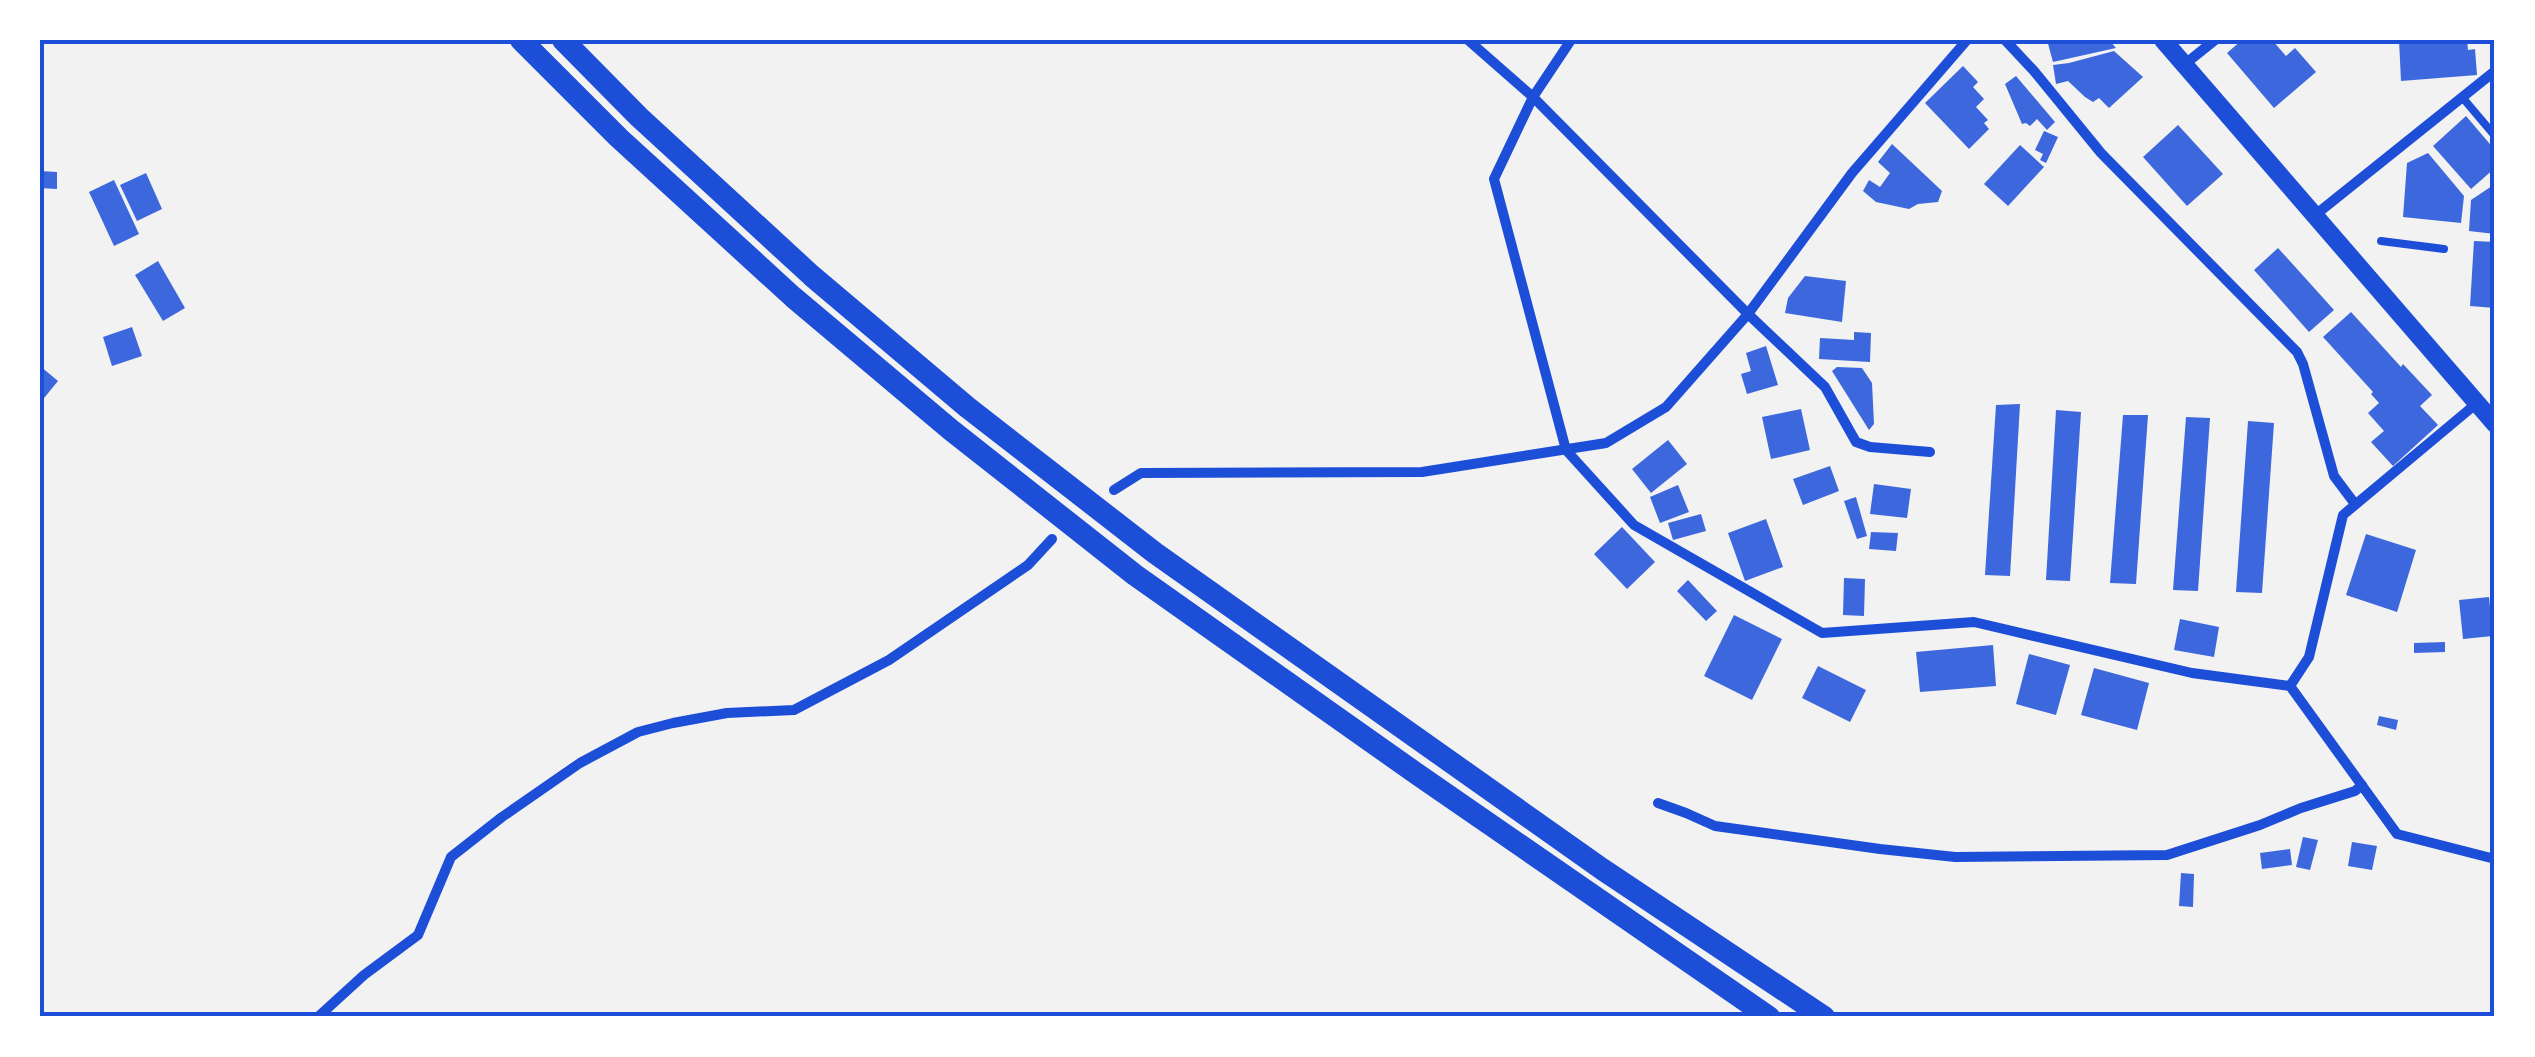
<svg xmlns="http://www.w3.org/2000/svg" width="2535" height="1057" viewBox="0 0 2535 1057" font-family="'Titillium Web',sans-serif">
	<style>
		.building { fill: #3d67dc }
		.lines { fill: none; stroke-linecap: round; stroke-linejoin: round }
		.service { stroke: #1d4ed8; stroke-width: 8 }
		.minor { stroke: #1d4ed8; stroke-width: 10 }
		.tertiary { stroke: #1d4ed8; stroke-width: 18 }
		.primary { stroke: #1d4ed8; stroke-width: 22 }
		.neatline { fill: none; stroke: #1d4ed8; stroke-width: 4 }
	</style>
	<rect width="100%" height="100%" fill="#f2f2f2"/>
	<g class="building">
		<polygon points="2047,40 2109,40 2116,48 2053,62"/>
		<polygon points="2242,40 2272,40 2286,56 2295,48 2316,72 2274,108 2227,53"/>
		<polygon points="2399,40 2467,40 2468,50 2475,49 2477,75 2401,81"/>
		<polygon points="2114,51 2143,77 2109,108 2099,98 2093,102 2085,97 2068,81 2056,84 2053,65 2069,63"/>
		<polygon points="1963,66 1978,82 1973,87 1984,99 1976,107 1988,120 1984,123 1989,129 1969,149 1925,103"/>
		<polygon points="2016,76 2055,122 2047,130 2037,119 2030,126 2026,123 2022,124 2005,84"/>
		<polygon points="2466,116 2495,150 2495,168 2471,189 2433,146"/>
		<polygon points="2178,125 2223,174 2187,206 2143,157"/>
		<polygon points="2044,131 2058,137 2046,163 2040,160 2043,154 2035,150"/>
		<polygon points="1892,144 1942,191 1938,202 1918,204 1909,209 1876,202 1863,191 1869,180 1880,187 1890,173 1878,162"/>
		<polygon points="2020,145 2044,167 2008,206 1984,184"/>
		<polygon points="2428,153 2464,196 2461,223 2403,217 2407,163"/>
		<polygon points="40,171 57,172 57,189 40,188"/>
		<polygon points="146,173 162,209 137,221 120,185"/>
		<polygon points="114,180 139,234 114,246 89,192"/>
		<polygon points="2495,184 2495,234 2469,231 2471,200"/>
		<polygon points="2474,241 2495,242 2495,308 2470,306"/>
		<polygon points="2278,248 2334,310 2309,332 2254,270"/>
		<polygon points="158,261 185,308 163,321 135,275"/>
		<polygon points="1805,276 1846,281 1842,322 1785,313 1788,298"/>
		<polygon points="2351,312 2401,367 2403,364 2432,395 2420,406 2438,425 2393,466 2371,442 2384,431 2368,413 2379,403 2371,394 2373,392 2323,337"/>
		<polygon points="132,327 142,356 112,366 103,337"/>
		<polygon points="1854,332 1871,333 1870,362 1819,359 1820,338 1854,340"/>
		<polygon points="1766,346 1778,385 1747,394 1741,374 1751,371 1746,353"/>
		<polygon points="40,366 58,381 40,403"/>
		<polygon points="1837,367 1862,368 1872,383 1874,424 1869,430 1832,371"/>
		<polygon points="2020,404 2010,576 1985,575 1996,405"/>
		<polygon points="1801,409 1810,450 1771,459 1762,417"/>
		<polygon points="2056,410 2081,412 2070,581 2046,580"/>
		<polygon points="2123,415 2148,415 2136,584 2110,583"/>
		<polygon points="2186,417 2210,418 2198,591 2173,590"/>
		<polygon points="2248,421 2274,423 2262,593 2236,592"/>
		<polygon points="1668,440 1687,464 1651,493 1632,469"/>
		<polygon points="1830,466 1839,491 1803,505 1793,479"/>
		<polygon points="1874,484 1911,489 1907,518 1870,514"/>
		<polygon points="1678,485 1689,512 1660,523 1650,497"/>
		<polygon points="1856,497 1867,536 1857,539 1844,501"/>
		<polygon points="1701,514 1706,531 1673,540 1668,523"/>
		<polygon points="1766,519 1783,567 1745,581 1728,533"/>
		<polygon points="1622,527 1655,562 1627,589 1594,554"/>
		<polygon points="1871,532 1898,533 1896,551 1869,549"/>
		<polygon points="2366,534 2416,550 2397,612 2346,595"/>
		<polygon points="1844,578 1865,579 1864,616 1843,615"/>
		<polygon points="1688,580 1717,611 1706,621 1677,591"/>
		<polygon points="2489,597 2493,636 2463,639 2459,600"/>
		<polygon points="1734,615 1782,639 1752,700 1704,676"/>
		<polygon points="2180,619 2219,627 2214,657 2174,650"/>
		<polygon points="2445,642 2445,652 2414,653 2414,643"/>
		<polygon points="1993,645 1996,686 1920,692 1916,652"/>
		<polygon points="2029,654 2070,665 2056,715 2016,704"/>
		<polygon points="1818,666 1866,690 1850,722 1802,698"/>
		<polygon points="2094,668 2149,683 2137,730 2081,715"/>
		<polygon points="2379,716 2398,720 2396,730 2377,725"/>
		<polygon points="2303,837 2318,840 2310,870 2296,867"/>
		<polygon points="2352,842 2377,846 2372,870 2348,866"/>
		<polygon points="2290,849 2292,865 2262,869 2260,853"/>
		<polygon points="2181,873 2194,874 2193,907 2179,906"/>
	</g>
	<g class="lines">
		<g class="service">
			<polyline points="2462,97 2495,136"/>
			<polyline points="2381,241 2444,249"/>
		</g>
		<g class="minor">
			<polyline points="1468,40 1533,97 1748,314 1825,387 1856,442 1870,447 1930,452"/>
			<polyline points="1571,40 1533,97 1494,179 1566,450 1634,525 1822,633 1974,622 2192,673 2290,686 2397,834 2495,859"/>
			<polyline points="2005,40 2034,71 2101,153 2297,352 2303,364 2334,476 2355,504"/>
			<polyline points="2185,64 2215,40"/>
			<polyline points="2314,216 2495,71"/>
			<polyline points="1114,490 1141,473 1422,472 1606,443 1666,407 1748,314 1852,173 1967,40"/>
			<polyline points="2290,686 2309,657 2343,515 2477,403"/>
			<polyline points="1658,803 1686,813 1715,826 1880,849 1955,857 2167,855 2260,825 2301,808 2355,791 2362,785"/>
			<polyline points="318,1017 364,975 418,935 451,857 502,817 580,763 638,732 673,723 727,713 794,710 889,660 1028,565 1052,539"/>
		</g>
		<polyline class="tertiary" points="2163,40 2495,424"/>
		<g class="primary">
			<polyline points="521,40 619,138 793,297 951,430 1135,575 1417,774 1769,1017"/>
			<polyline points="563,40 639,117 812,276 967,407 1155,553 1602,869 1824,1017"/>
		</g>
	</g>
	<rect width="2535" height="1057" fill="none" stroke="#ffffff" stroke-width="85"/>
	<rect x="42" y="42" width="2450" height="972" class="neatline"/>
</svg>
